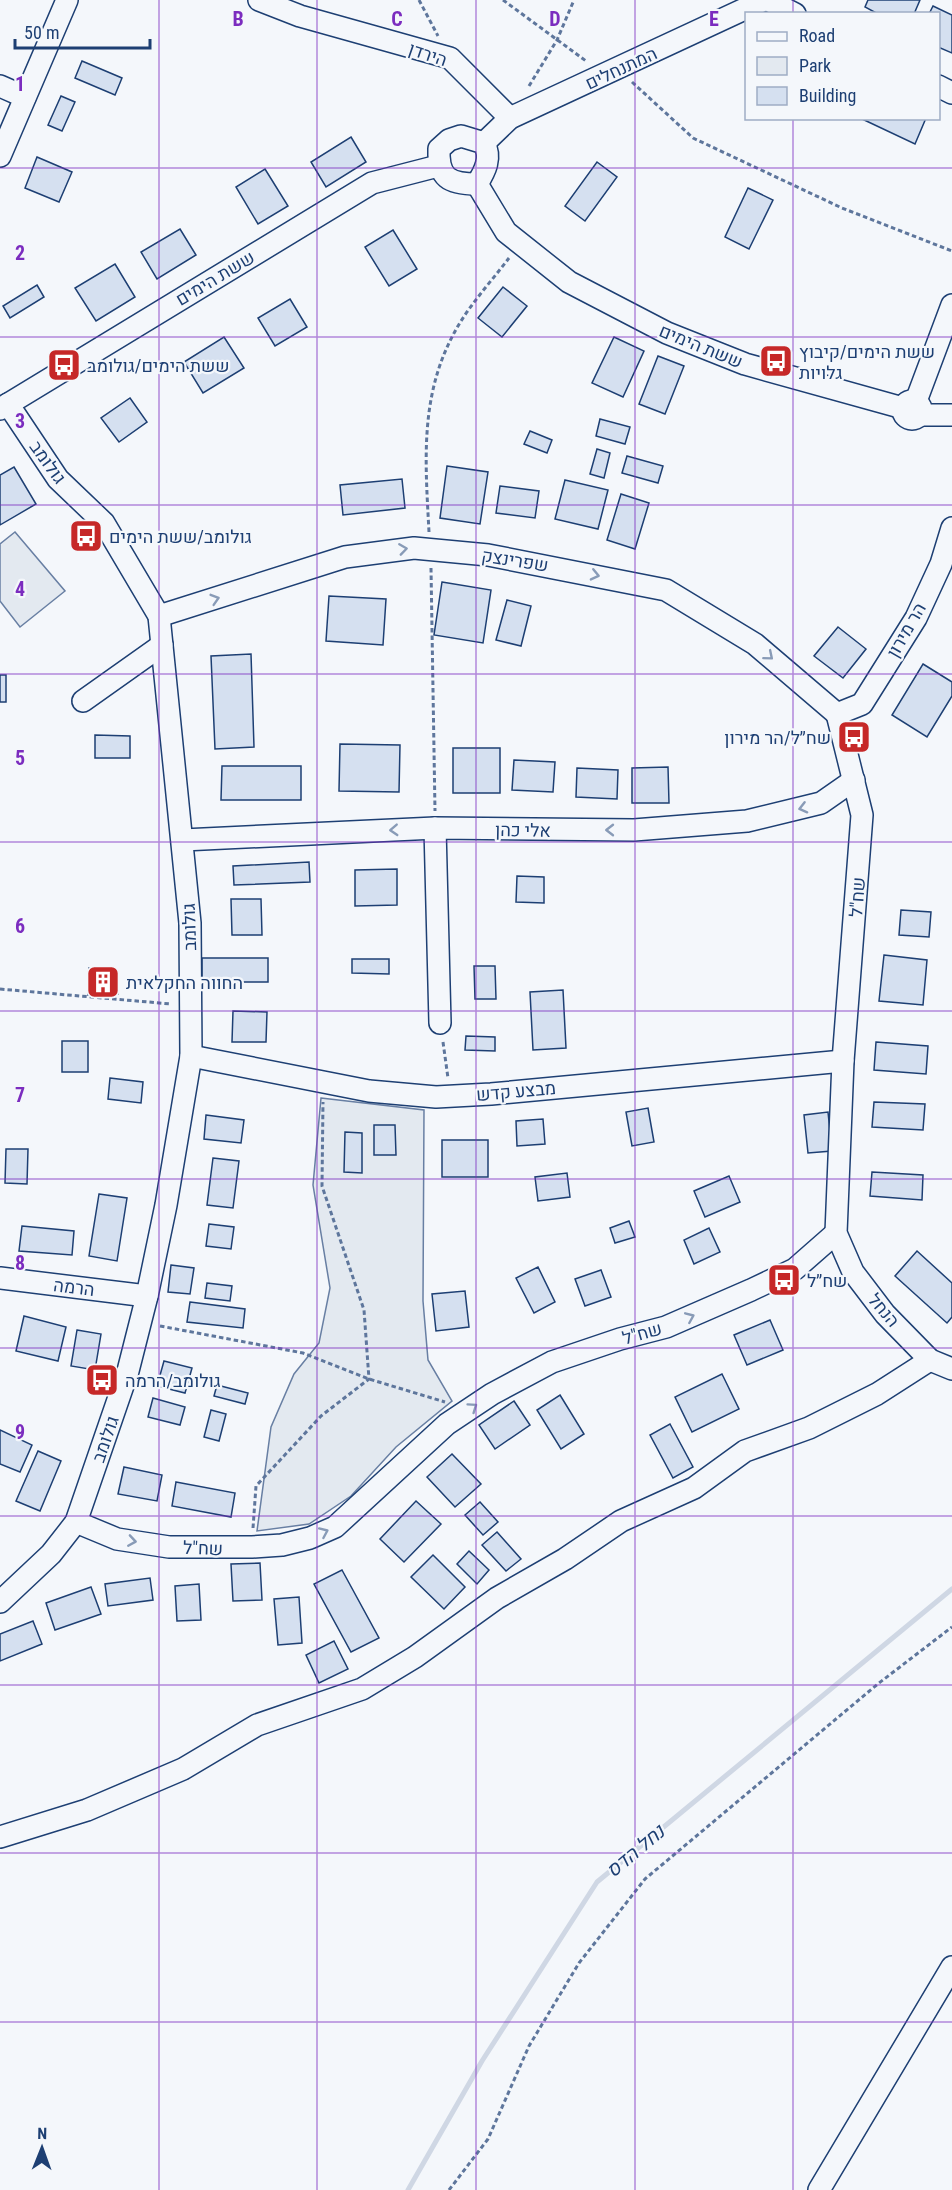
<svg xmlns="http://www.w3.org/2000/svg" width="952" height="2190" viewBox="0 0 952 2190" font-family="'Roboto Condensed',Heebo,sans-serif">
	<style>
		.green { fill: #e3e9f0; stroke: #687fa3; stroke-width: 1.5 }
		.lines { fill: none; stroke-linecap: round; stroke-linejoin: round }
		.stream { stroke: #cfd7e4; stroke-width: 5 }
		.building { fill: #d5e0f0; stroke: #1d3f73; stroke-width: 1.5 }
		.minor-casing { stroke: #1d3f73; stroke-width: 24 }
		.path { stroke: #5e769c; stroke-width: 3; stroke-dasharray: 4.5 3; stroke-linecap: butt }
		.minor { stroke: #f4f7fb; stroke-width: 21 }
		.oneway { stroke: #889bb7 }
		.grid { fill: none; stroke: #7b2cbf; stroke-width: 1.5; stroke-opacity: 0.55 }
		.labels { text-anchor: middle; dominant-baseline: central; stroke-width: 4.5; stroke-linejoin: round; paint-order: stroke }
		.street-label { font-size: 18px; fill: #1d3f73; stroke: #f4f7fb }
		.poi-label { font-size: 18px; fill: #1d3f73; stroke: #f4f7fb; text-anchor: start }
		.water-label { font-size: 20px; font-style: italic; fill: #1d3f73; stroke: #f4f7fb }
		.grid-label { font-size: 20px; text-anchor: middle; font-weight: bold; fill: #7b2cbf; stroke: #f4f7fb; stroke-width: 4.5; stroke-linejoin: round; paint-order: stroke }
	</style>
	<rect width="100%" height="100%" fill="#f4f7fb"/>
	<g class="green">
		<polygon points="15,532 65,591 20,627 0,601 0,544"/>
		<polygon points="321,1098 424,1110 423,1301 428,1360 452,1401 396,1447 351,1496 309,1524 257,1531 271,1427 294,1374 319,1343 330,1288 313,1185"/>
	</g>
	<g class="lines">
		<polyline class="stream" points="408,2190 482,2061 597,1882 952,1589"/>
	</g>
	<g class="building">
		<polygon points="868,0 920,0 914,14 878,14 865,7"/>
		<polygon points="933,6 952,15 952,53 938,47 938,14 929,14"/>
		<polygon points="82,61 122,78 115,95 75,78"/>
		<polygon points="61,96 75,102 62,131 48,125"/>
		<polygon points="860,118 926,118 915,144"/>
		<polygon points="351,137 366,162 326,187 311,162"/>
		<polygon points="37,157 72,172 59,202 25,188"/>
		<polygon points="597,162 617,177 585,221 565,206"/>
		<polygon points="265,169 288,206 258,224 236,187"/>
		<polygon points="748,188 773,200 749,249 725,237"/>
		<polygon points="180,229 196,255 157,279 141,252"/>
		<polygon points="393,230 417,269 389,286 365,247"/>
		<polygon points="115,264 135,297 96,321 75,288"/>
		<polygon points="37,285 44,297 10,318 3,306"/>
		<polygon points="503,287 527,306 502,337 478,318"/>
		<polygon points="290,299 307,327 275,346 258,318"/>
		<polygon points="224,337 244,368 203,393 184,362"/>
		<polygon points="614,337 644,351 623,397 592,383"/>
		<polygon points="658,356 684,366 665,414 639,404"/>
		<polygon points="130,398 147,422 119,442 101,418"/>
		<polygon points="600,419 630,427 625,444 596,436"/>
		<polygon points="530,431 552,440 547,453 524,444"/>
		<polygon points="597,449 610,453 604,478 590,474"/>
		<polygon points="627,456 663,466 658,483 622,473"/>
		<polygon points="447,466 488,472 480,524 440,518"/>
		<polygon points="14,467 36,504 0,525 0,475"/>
		<polygon points="402,479 405,508 343,515 340,485"/>
		<polygon points="565,480 608,490 598,529 555,519"/>
		<polygon points="500,486 539,491 535,518 496,513"/>
		<polygon points="621,494 649,503 635,549 607,540"/>
		<polygon points="442,582 491,590 483,643 434,635"/>
		<polygon points="329,596 386,599 383,645 326,641"/>
		<polygon points="507,600 531,606 521,646 496,640"/>
		<polygon points="838,627 866,649 843,678 814,656"/>
		<polygon points="251,654 254,747 215,749 211,656"/>
		<polygon points="923,664 952,682 952,696 927,737 892,715"/>
		<rect x="0" y="675" width="6" height="27"/>
		<polygon points="95,735 130,736 130,758 95,758"/>
		<polygon points="340,744 400,745 399,792 339,791"/>
		<rect x="453" y="748" width="47" height="45"/>
		<polygon points="514,760 555,762 553,792 512,790"/>
		<polygon points="222,766 301,766 301,800 221,800"/>
		<polygon points="668,767 669,803 632,803 632,768"/>
		<polygon points="577,768 618,770 617,799 576,797"/>
		<polygon points="309,862 310,882 234,885 233,866"/>
		<polygon points="397,869 397,905 355,906 355,870"/>
		<polygon points="517,876 544,877 544,903 516,902"/>
		<polygon points="231,899 261,899 262,935 232,935"/>
		<polygon points="901,910 931,912 929,937 899,935"/>
		<polygon points="884,955 927,960 923,1005 879,1001"/>
		<rect x="202" y="958" width="66" height="24"/>
		<polygon points="352,959 389,959 389,974 352,973"/>
		<polygon points="474,966 495,966 496,999 475,999"/>
		<polygon points="89,968 117,970 118,994 88,995"/>
		<polygon points="563,990 566,1048 533,1050 530,992"/>
		<polygon points="233,1011 267,1012 266,1042 232,1042"/>
		<polygon points="466,1036 495,1037 495,1051 465,1050"/>
		<rect x="62" y="1041" width="26" height="31"/>
		<polygon points="876,1042 928,1046 926,1074 874,1070"/>
		<polygon points="110,1078 143,1082 141,1103 108,1099"/>
		<polygon points="874,1102 925,1104 923,1130 872,1127"/>
		<polygon points="648,1108 654,1142 632,1146 626,1112"/>
		<polygon points="828,1112 832,1151 808,1153 804,1115"/>
		<polygon points="206,1115 244,1120 241,1143 204,1139"/>
		<polygon points="543,1119 545,1144 517,1146 516,1121"/>
		<polygon points="374,1125 395,1125 396,1155 374,1155"/>
		<polygon points="345,1132 362,1133 362,1173 344,1172"/>
		<rect x="442" y="1140" width="46" height="37"/>
		<polygon points="6,1149 28,1149 27,1184 5,1183"/>
		<polygon points="213,1158 239,1161 233,1208 207,1205"/>
		<polygon points="872,1172 923,1175 922,1200 870,1196"/>
		<polygon points="567,1173 570,1197 538,1201 535,1177"/>
		<polygon points="729,1176 740,1202 705,1217 694,1191"/>
		<polygon points="99,1194 127,1198 117,1261 89,1256"/>
		<polygon points="629,1221 635,1237 615,1243 610,1228"/>
		<polygon points="209,1224 234,1227 231,1249 206,1246"/>
		<polygon points="22,1226 74,1231 72,1255 19,1251"/>
		<polygon points="709,1228 720,1252 694,1264 684,1240"/>
		<polygon points="917,1251 952,1283 952,1317 947,1323 895,1276"/>
		<polygon points="171,1265 194,1268 190,1294 168,1292"/>
		<polygon points="538,1267 555,1302 534,1313 516,1278"/>
		<polygon points="601,1270 611,1297 585,1306 575,1279"/>
		<polygon points="207,1283 232,1286 230,1301 205,1298"/>
		<polygon points="465,1291 469,1327 436,1331 432,1294"/>
		<polygon points="190,1302 245,1309 243,1328 187,1322"/>
		<polygon points="24,1316 66,1327 58,1361 16,1351"/>
		<polygon points="770,1320 783,1350 747,1365 734,1335"/>
		<polygon points="77,1330 101,1334 95,1370 71,1366"/>
		<polygon points="164,1361 192,1368 185,1393 157,1386"/>
		<polygon points="722,1374 739,1409 692,1432 675,1397"/>
		<polygon points="217,1385 248,1393 245,1404 214,1396"/>
		<polygon points="560,1395 584,1434 561,1449 537,1410"/>
		<polygon points="153,1398 185,1407 180,1425 148,1417"/>
		<polygon points="514,1401 530,1425 495,1449 479,1425"/>
		<polygon points="211,1410 226,1414 219,1441 204,1437"/>
		<polygon points="670,1424 693,1467 673,1478 650,1435"/>
		<polygon points="0,1430 32,1445 20,1472 0,1464"/>
		<polygon points="38,1451 61,1461 40,1511 16,1501"/>
		<polygon points="452,1454 481,1484 455,1507 427,1477"/>
		<polygon points="124,1467 162,1475 157,1501 118,1494"/>
		<polygon points="176,1482 235,1493 231,1517 172,1506"/>
		<polygon points="416,1501 441,1524 404,1562 380,1539"/>
		<polygon points="480,1502 498,1522 483,1535 465,1515"/>
		<polygon points="497,1532 521,1559 506,1571 482,1545"/>
		<polygon points="469,1551 489,1570 477,1584 457,1564"/>
		<polygon points="433,1555 465,1587 444,1609 411,1577"/>
		<polygon points="260,1563 262,1600 233,1601 231,1564"/>
		<polygon points="342,1570 379,1638 351,1652 314,1584"/>
		<polygon points="150,1578 153,1600 108,1606 105,1584"/>
		<polygon points="199,1584 201,1620 177,1621 175,1586"/>
		<polygon points="91,1587 101,1614 55,1630 46,1603"/>
		<polygon points="299,1597 302,1643 278,1645 274,1599"/>
		<polygon points="33,1621 42,1644 0,1661 0,1634"/>
		<polygon points="334,1641 348,1669 319,1683 306,1655"/>
	</g>
	<g class="lines">
		<defs>
			<g id="minor">
				<polyline points="259,0 300,16 450,58 510,118"/>
				<polyline points="768,0 795,14"/>
				<polyline points="0,86 25,97"/>
				<polyline points="938,86 952,93"/>
				<path d="M461,136l23,7c8,15 1,28 -7,41 -28,0 -39,-6 -38,-35l10,-9z"/>
				<polyline points="484,143 510,118 764,0"/>
				<polyline points="0,156 67,0"/>
				<polyline points="477,184 506,232 569,282 667,333 745,364 903,408"/>
				<circle cx="912" cy="410" r="9"/>
				<polyline points="916,401 952,305"/>
				<polyline points="0,409 372,183 438,166"/>
				<polyline points="921,415 952,415"/>
				<polyline points="159,616 345,557 414,548 488,555 666,590 755,644 837,714"/>
				<polyline points="83,701 162,645"/>
				<polyline points="837,714 862,815 843,1061 836,1233 853,1272 885,1314 930,1360 952,1369"/>
				<polyline points="837,714 862,704 916,618 941,564 952,528"/>
				<polyline points="435,828 440,1023"/>
				<polyline points="183,840 435,828 634,830 747,821 821,803 854,780"/>
				<polyline points="191,1056 369,1091 436,1097 491,1094 843,1061"/>
				<polyline points="0,1278 147,1296"/>
				<polyline points="76,1522 117,1539 169,1547 252,1547 282,1545 310,1538 335,1527 447,1424 492,1394 552,1362 620,1339 666,1327 751,1290 795,1269 836,1233"/>
				<polyline points="0,1602 51,1554 76,1522 128,1371 147,1296 166,1205 191,1056 190,923 159,616 104,523 58,479 8,404"/>
				<polyline points="0,1837 87,1810 183,1769 257,1725 362,1689 415,1657 497,1598 565,1559 621,1521 694,1488 745,1451 809,1428 877,1394 930,1360"/>
				<polyline points="819,2190 952,1967"/>
			</g>
		</defs>
		<use href="#minor" class="minor-casing"/>
		<g class="path">
			<polyline points="419,0 438,36"/>
			<polyline points="503,0 586,61"/>
			<polyline points="632,82 693,138 842,208 952,251"/>
			<polyline points="529,86 557,40 574,0"/>
			<path d="M429,532c-4,-76 -10,-143 32,-211 14,-22 32,-42 48,-63"/>
			<polyline points="431,568 435,811"/>
			<polyline points="0,989 171,1004"/>
			<polyline points="443,1042 448,1078"/>
			<polyline points="160,1326 303,1353 369,1379 445,1402"/>
			<polyline points="253,1528 256,1486 321,1416 369,1379 364,1310 322,1186 323,1102"/>
			<polyline points="449,2190 488,2139 529,2046 579,1963 645,1879 879,1683 952,1627"/>
		</g>
		<use href="#minor" class="minor"/>
	</g>
	<defs><path id="oneway-chevron" d="M-2-3.5L2.5 0L-2 3.5" fill="none" stroke-width="1.6" stroke-linecap="round" stroke-linejoin="round" transform="scale(1.5)"/></defs>
	<g class="oneway">
		<use href="#oneway-chevron" transform="translate(403 549) rotate(-8)"/>
		<use href="#oneway-chevron" transform="translate(595 575) rotate(13)"/>
		<use href="#oneway-chevron" transform="translate(215 599) rotate(-17)"/>
		<use href="#oneway-chevron" transform="translate(769 656) rotate(40)"/>
		<use href="#oneway-chevron" transform="translate(803 808) rotate(166)"/>
		<use href="#oneway-chevron" transform="translate(394 830) rotate(177)"/>
		<use href="#oneway-chevron" transform="translate(610 830) rotate(180)"/>
		<use href="#oneway-chevron" transform="translate(690 1317) rotate(-23)"/>
		<use href="#oneway-chevron" transform="translate(473 1407) rotate(-35)"/>
		<use href="#oneway-chevron" transform="translate(324 1532) rotate(-24)"/>
		<use href="#oneway-chevron" transform="translate(132 1541) rotate(9)"/>
	</g>
	<path class="grid" d="M159,0v2190M317,0v2190M476,0v2190M635,0v2190M793,0v14M793,118v2072M0,168h952M0,337h952M0,505h952M0,674h952M0,842h952M0,1011h952M0,1179h952M0,1348h952M0,1516h952M0,1685h952M0,1853h952M0,2022h952"/>
	<defs>
		<symbol id="bus-square" viewBox="-11 -11 22 22"><rect x="-9" y="-9" width="18" height="18" rx="4" fill="#c62828" stroke="#f4f7fb"/><path d="M-5-6H5V4H4V6H2V4H-2V6H-4V4H-5ZM-3.5-4V0h7V-4ZM-3.5 1.2v1.5H-2V1.2ZM2 1.2v1.5H3.5V1.2Z" fill="#fff"/></symbol>
		<symbol id="building-square" viewBox="-11 -11 22 22"><rect x="-9" y="-9" width="18" height="18" rx="4" fill="#c62828" stroke="#f4f7fb"/><path d="M-4-6H4V6H1V3H-1V6H-4ZM-2.5-4.3h1.7v1.8h-1.7ZM.8-4.3h1.7v1.8H.8ZM-2.5-1h1.7V.8h-1.7ZM.8-1h1.7V.8H.8Z" fill="#fff"/></symbol>
	</defs>
	<g fill-rule="evenodd">
		<use href="#bus-square" x="757" y="342" width="38" height="38"/>
		<use href="#bus-square" x="45" y="346" width="38" height="38"/>
		<use href="#bus-square" x="67" y="517" width="38" height="38"/>
		<use href="#bus-square" x="835" y="718" width="38" height="38"/>
		<use href="#building-square" x="84" y="963" width="38" height="38"/>
		<use href="#bus-square" x="765" y="1261" width="38" height="38"/>
		<use href="#bus-square" x="83" y="1361" width="38" height="38"/>
	</g>
	<g class="labels">
		<g class="street-label">
			<text transform="translate(428 54) rotate(19)">הירדן</text>
			<text transform="translate(621 68) rotate(-25)">המתנחלים</text>
			<text transform="translate(215 278) rotate(-31)">ששת הימים</text>
			<text transform="translate(701 346) rotate(22)">ששת הימים</text>
			<text transform="translate(48 462) rotate(54)">גולומב</text>
			<text transform="translate(515 560) rotate(9)">שפרינצק</text>
			<text transform="translate(906 630) rotate(-60)">הר מירון</text>
			<text transform="translate(523 830) rotate(1)">אלי כהן</text>
			<text transform="translate(857 897) rotate(-86)">שח"ל</text>
			<text transform="translate(189 927) rotate(-92)">גולומב</text>
			<text transform="translate(516 1091) rotate(-5)">מבצע קדש</text>
			<text transform="translate(74 1287) rotate(7)">הרמה</text>
			<text transform="translate(884 1310) rotate(50)">הנחל</text>
			<text transform="translate(642 1333) rotate(-16)">שח"ל</text>
			<text transform="translate(105 1439) rotate(-71)">גולומב</text>
			<text transform="translate(203 1548) rotate(2)">שח"ל</text>
		</g>
		<g class="poi-label">
			<text x="799" y="351">ששת הימים/קיבוץ<tspan x="799" dy="21">גלויות</tspan></text>
			<text x="87" y="365">ששת הימים/גולומב</text>
			<text x="109" y="536">גולומב/ששת הימים</text>
			<text x="831" y="737" text-anchor="end">שח״ל/הר מירון</text>
			<text x="126" y="982">החווה החקלאית</text>
			<text x="807" y="1280">שח״ל</text>
			<text x="125" y="1380">גולומב/הרמה</text>
		</g>
		<g class="water-label">
			<text transform="translate(635 1851) rotate(-40)">נחל הדס</text>
		</g>
	</g>
	<g class="grid-label">
		<text x="238" y="26">B</text>
		<text x="397" y="26">C</text>
		<text x="555" y="26">D</text>
		<text x="714" y="26">E</text>
		<text x="20" y="91">1</text>
		<text x="20" y="260">2</text>
		<text x="20" y="428">3</text>
		<text x="20" y="596">4</text>
		<text x="20" y="765">5</text>
		<text x="20" y="933">6</text>
		<text x="20" y="1102">7</text>
		<text x="20" y="1270">8</text>
		<text x="20" y="1439">9</text>
	</g>
	<rect x="745" y="12" width="195" height="108" fill="#f4f7fb" stroke="#9eadc5" stroke-width="1.5"/>
	<rect x="757" y="32" width="30" height="9" fill="#f4f7fb" stroke="#9eadc5" stroke-width="1.5"/>
	<text x="799" y="42" font-size="18" fill="#1d3f73">Road</text>
	<rect x="757" y="57" width="30" height="18" fill="#e3e9f0" stroke="#9eadc5" stroke-width="1.5"/>
	<text x="799" y="72" font-size="18" fill="#1d3f73">Park</text>
	<rect x="757" y="87" width="30" height="18" fill="#d5e0f0" stroke="#9eadc5" stroke-width="1.5"/>
	<text x="799" y="102" font-size="18" fill="#1d3f73">Building</text>
	<g transform="translate(42 2148) rotate(1)" stroke="#f4f7fb" stroke-width="4.5" paint-order="stroke">
	<path d="M0-4.5L10 22L0 15L-10 22Z" fill="#1d3f73"/>
	<text y="-9" font-size="16" font-weight="bold" text-anchor="middle" fill="#1d3f73">N</text>
	</g>
	<path d="M15 39v9h135v-9" fill="none" stroke="#1d3f73" stroke-width="3"/>
	<text x="24" y="39" font-size="18" fill="#1d3f73" stroke="#f4f7fb" stroke-width="4.5" paint-order="stroke">50 m</text>
</svg>
